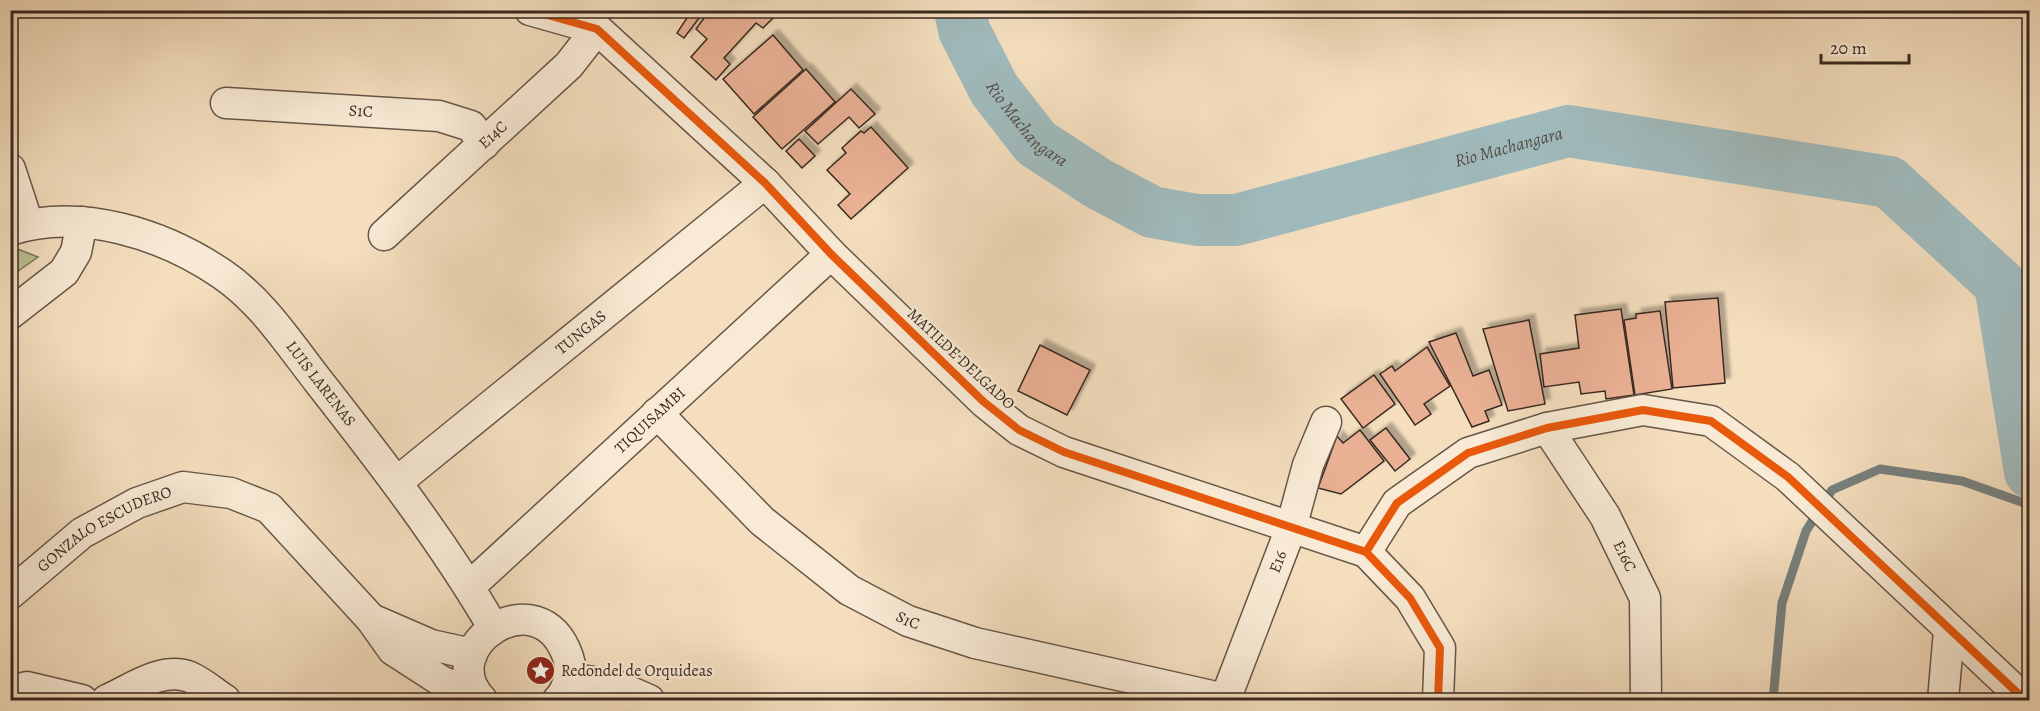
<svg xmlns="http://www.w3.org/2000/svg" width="2040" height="711" viewBox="0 0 2040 711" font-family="Alegreya,serif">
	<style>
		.green { fill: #bac192; stroke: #7a7559; stroke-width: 1.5 }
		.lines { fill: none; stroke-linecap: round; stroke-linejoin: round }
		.stream { stroke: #77807e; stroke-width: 9 }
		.river { stroke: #a0babc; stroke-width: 52 }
		.building { fill: #e9b094; stroke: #392920; stroke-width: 1.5; filter: url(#shadow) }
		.minor-casing { stroke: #685648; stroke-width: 33 }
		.minor { stroke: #f8ead5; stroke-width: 30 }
		.cycleway-casing { stroke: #f8ead5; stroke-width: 11 }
		.cycleway { stroke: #e8590c; stroke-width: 8 }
		.labels { text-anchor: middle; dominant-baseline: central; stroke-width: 4.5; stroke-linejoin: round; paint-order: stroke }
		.street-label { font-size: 16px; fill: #392920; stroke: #f8ead5 }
		.poi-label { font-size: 16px; fill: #392920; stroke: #f8ead5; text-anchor: start }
		.water-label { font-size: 18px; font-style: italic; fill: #534d47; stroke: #f8ead5 }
	</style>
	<defs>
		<filter id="shadow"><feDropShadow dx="5.5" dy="-5.5" stdDeviation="1.5" flood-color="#0004"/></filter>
	</defs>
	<rect width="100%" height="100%" fill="#f4debe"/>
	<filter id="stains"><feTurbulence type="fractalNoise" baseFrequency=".00333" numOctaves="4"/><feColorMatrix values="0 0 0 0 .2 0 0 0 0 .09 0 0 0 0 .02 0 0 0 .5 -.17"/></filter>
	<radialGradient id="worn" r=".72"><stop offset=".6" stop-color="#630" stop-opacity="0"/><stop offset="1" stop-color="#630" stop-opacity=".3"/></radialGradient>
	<polygon class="green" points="15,248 38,257 11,276 11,250"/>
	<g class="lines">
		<polyline class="stream" points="1773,700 1782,603 1806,531 1832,490 1880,469 1962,481 2030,505"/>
		<path class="river" id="s1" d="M960,10l4,20 30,59 42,54 63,41 53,28 45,8h39l332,-89 321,51 111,102 30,188"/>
	</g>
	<g class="building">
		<polygon points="677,10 705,10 684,38 677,33 687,18"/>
		<polygon points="710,10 766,10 773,18 763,28 756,23 724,58 730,64 716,80 691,57 707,39 696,29"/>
		<polygon points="773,35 803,70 754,114 723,79"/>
		<polygon points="806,69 835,102 782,149 753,117"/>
		<polygon points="851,89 875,114 859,128 849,117 818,144 805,131"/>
		<polygon points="871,127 908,168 851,219 838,205 850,194 827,170 846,153 842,148 861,131 864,133"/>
		<polygon points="799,139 815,156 802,168 786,151"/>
		<polygon points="1718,298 1725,383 1673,388 1665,302"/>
		<polygon points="1621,309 1634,395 1606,399 1605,391 1581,394 1579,382 1544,387 1540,354 1579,348 1575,315"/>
		<polygon points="1660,311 1672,389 1635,395 1624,320 1636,318 1636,314"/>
		<polygon points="1529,320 1545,404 1508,411 1483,329"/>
		<polygon points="1456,333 1473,376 1489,370 1502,405 1485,411 1489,421 1472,427 1429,342"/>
		<polygon points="1040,345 1090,370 1067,415 1018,391"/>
		<polygon points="1427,347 1450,386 1424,404 1431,414 1415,425 1380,374 1392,366 1395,371"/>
		<polygon points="1374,375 1395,404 1363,428 1341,399"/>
		<polygon points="1386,428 1410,459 1395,471 1370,440"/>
		<polygon points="1360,430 1384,461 1341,494 1318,488 1337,436 1343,443"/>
	</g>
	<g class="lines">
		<defs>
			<g id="minor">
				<polyline points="530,10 597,29 765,183 831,254 984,402 1019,430 1064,452 1366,552 1410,598 1440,648 1438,700"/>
				<path id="s2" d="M226,103l213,13 32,10 13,18"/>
				<polyline points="10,169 28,224"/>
				<path id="s3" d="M10,230c70,-23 153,4 212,44 40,27 68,71 97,108 62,79 123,158 174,245"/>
				<path id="s4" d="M384,235l185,-170 28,-36"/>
				<polyline points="10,314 64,272 76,252 82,222"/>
				<path id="s5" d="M657,413l105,108 87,69 59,31 67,22 250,56"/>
				<path id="s6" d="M1547,428l58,88 40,82 1,102"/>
				<path id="s7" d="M397,482l368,-299"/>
				<polyline points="1366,552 1397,503 1468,453 1547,428 1643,410 1711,421 1788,477 2025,700"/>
				<path id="s8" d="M469,587l362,-333"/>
				<path id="s9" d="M10,594l72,-61 55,-30 46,-16 48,6 38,15 102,111 22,31 48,31 37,16"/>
				<polyline points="371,619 431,645 472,654"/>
				<polyline points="569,678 617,686 649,700"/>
				<polyline points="10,691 27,687 82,700"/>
				<path d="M107,700c25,-11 55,-34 83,-23 12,5 24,16 35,23"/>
				<path d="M482,700c-51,-52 57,-126 86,-43 5,14 0,33 -10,43"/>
				<path id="s10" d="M1225,700l66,-172 17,-63 18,-43"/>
				<polyline points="1943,700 1949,631"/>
			</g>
		</defs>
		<use href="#minor" class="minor-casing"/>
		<use href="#minor" class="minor"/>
		<defs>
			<g id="cycleway">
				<polyline points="530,10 597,29 765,183 831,254 984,402 1019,430 1064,452 1366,552 1410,598 1440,648 1438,700"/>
				<polyline points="1366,552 1397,503 1468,453 1547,428 1643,410 1711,421 1788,477 2025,700"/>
			</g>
		</defs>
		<use href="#cycleway" class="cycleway-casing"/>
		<use href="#cycleway" class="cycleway"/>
	</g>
	<defs>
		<symbol id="sight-disc" viewBox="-11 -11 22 22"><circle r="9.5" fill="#8f2418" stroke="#f8ead5"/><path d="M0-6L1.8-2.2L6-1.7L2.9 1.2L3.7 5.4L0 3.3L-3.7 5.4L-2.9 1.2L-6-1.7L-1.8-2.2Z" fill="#fff"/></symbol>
	</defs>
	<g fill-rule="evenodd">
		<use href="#sight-disc" x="524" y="654" width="33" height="33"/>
	</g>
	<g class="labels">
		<g class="street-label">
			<text stroke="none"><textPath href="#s2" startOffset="135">S1C</textPath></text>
			<text stroke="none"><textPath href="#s4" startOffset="148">E14C</textPath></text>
			<text stroke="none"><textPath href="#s7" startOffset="237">TUNGAS</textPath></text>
			<text transform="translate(961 359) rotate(43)">MATILDE DELGADO</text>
			<text stroke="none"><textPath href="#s3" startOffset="372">LUIS LARENAS</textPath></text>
			<text stroke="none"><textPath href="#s8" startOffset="246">TIQUISAMBI</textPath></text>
			<text stroke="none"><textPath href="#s9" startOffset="116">GONZALO ESCUDERO</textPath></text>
			<text stroke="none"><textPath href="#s6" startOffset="150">E16C</textPath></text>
			<text stroke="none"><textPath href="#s10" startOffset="148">E16</textPath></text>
			<text stroke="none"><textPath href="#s5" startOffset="328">S1C</textPath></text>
		</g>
		<g class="poi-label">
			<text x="561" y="671">Redondel de Orquideas</text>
		</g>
		<g class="water-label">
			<text stroke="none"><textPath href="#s1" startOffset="135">Rio Machangara</textPath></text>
			<text stroke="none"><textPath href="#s1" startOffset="657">Rio Machangara</textPath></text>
		</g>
	</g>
	<rect width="2040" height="711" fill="none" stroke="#f4debe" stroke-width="36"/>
	<rect x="12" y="12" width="2016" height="687" fill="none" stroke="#392920" stroke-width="3"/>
	<rect x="18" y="18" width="2004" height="675" fill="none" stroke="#392920" stroke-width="1.5"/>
	<path d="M1821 54v9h88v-9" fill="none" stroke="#392920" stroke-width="3"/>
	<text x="1830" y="54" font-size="18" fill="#392920" stroke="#f8ead5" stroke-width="4.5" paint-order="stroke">20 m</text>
	<rect width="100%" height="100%" filter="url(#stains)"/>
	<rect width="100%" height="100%" fill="url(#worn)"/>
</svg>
